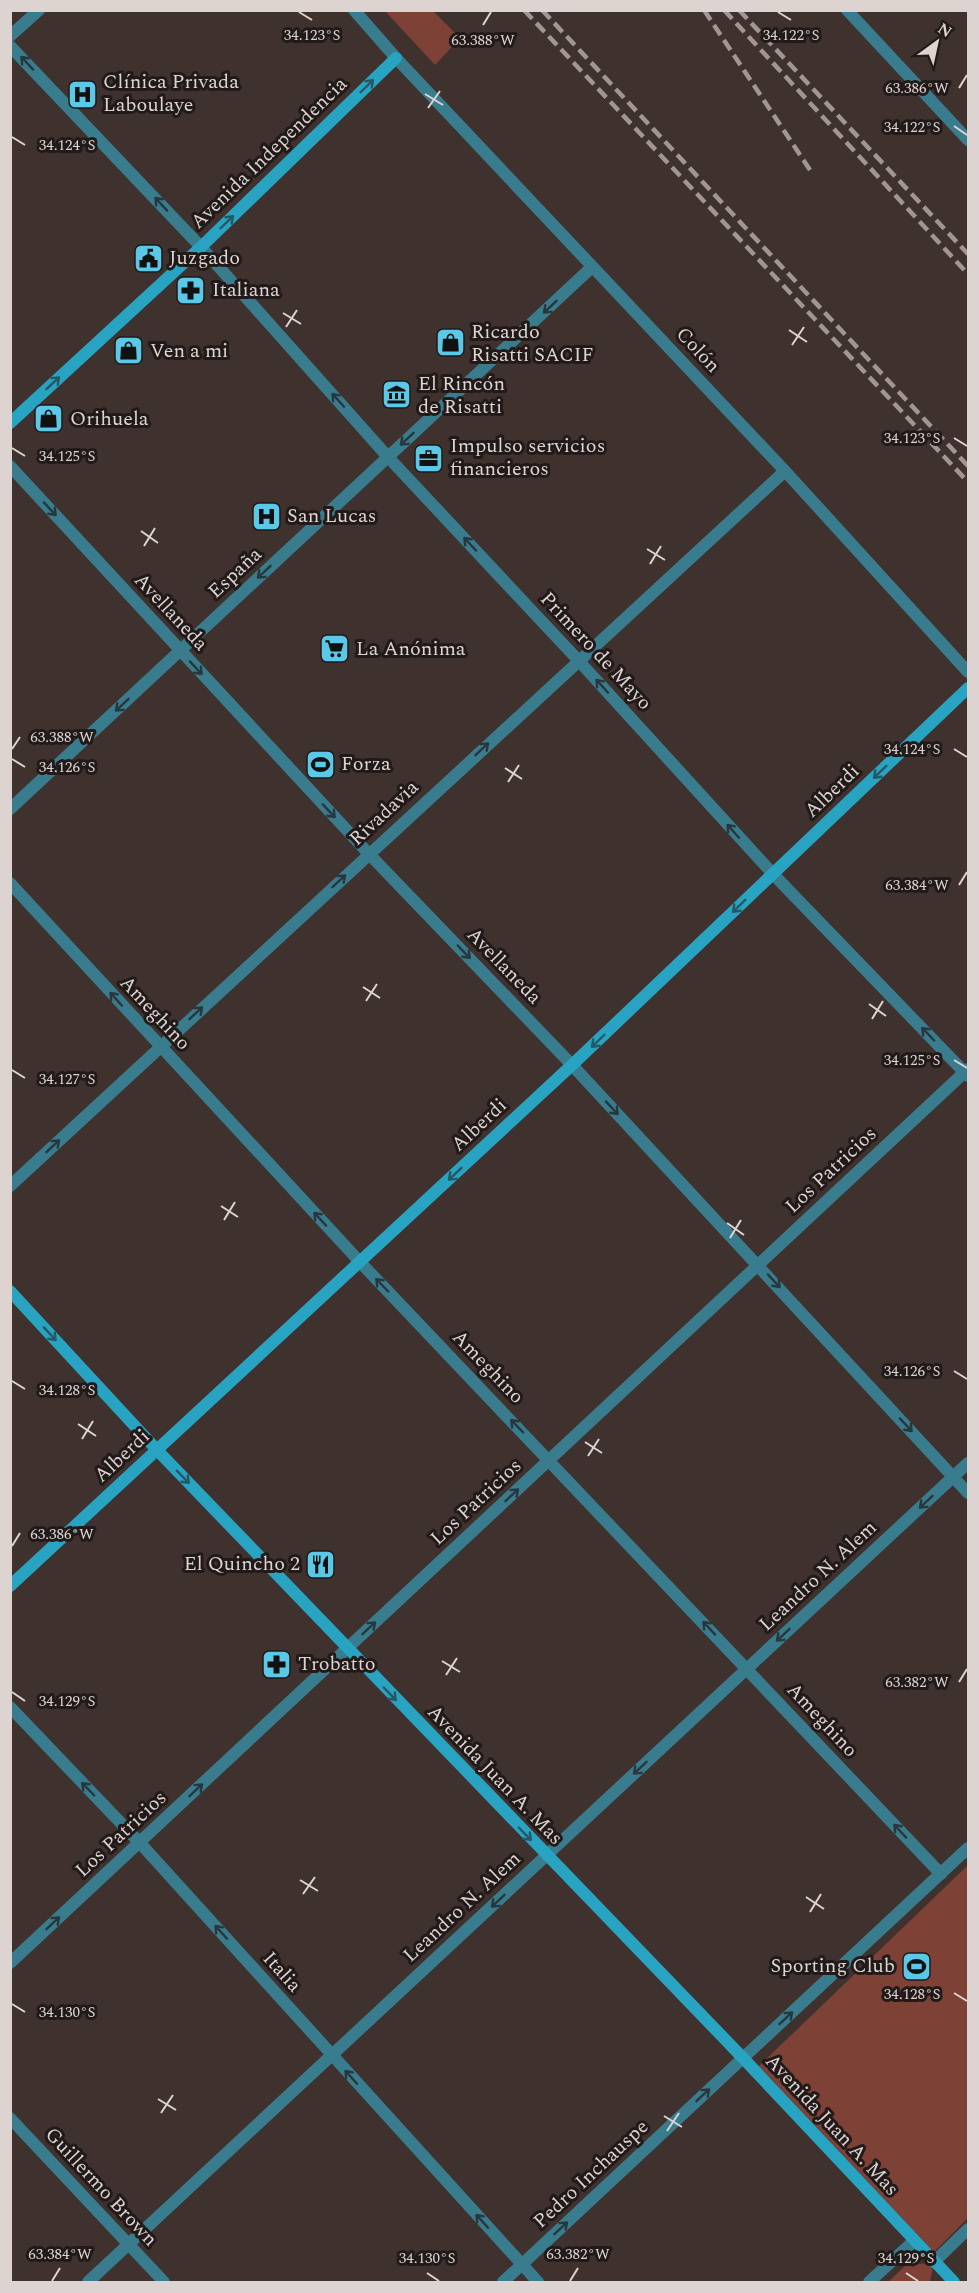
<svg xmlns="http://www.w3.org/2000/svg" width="979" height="2293" viewBox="0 0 979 2293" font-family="Spectral,serif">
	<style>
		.green { fill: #7d4136 }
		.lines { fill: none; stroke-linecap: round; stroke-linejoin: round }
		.street { stroke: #397c8e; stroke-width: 12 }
		.secondary { stroke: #28a3c1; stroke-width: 12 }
		.rail { stroke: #a19694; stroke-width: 4.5; stroke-dasharray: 12 6; stroke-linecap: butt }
		.oneway { stroke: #28373c }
		.oneway2 { stroke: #245865 }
		.ticks { fill: none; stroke: #ddd4d2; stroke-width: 2 }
		.labels { text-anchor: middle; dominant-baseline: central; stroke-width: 6; stroke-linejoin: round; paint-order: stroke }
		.poi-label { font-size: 20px; fill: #ddd4d2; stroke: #211a19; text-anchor: start }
		.street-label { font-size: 20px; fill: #ddd4d2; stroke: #211a19 }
		.ticks-label { font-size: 15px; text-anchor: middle; fill: #ddd4d2; stroke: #211a19; stroke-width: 6; stroke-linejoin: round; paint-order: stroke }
	</style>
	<rect width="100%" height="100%" fill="#3f312e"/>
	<g class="green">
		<polygon points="385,11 433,11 460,38 435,65"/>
		<polygon points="968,1865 968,2218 934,2252 759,2066"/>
		<polygon points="934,2262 930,2282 888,2282 905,2266"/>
	</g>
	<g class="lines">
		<g class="street">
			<polyline points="354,10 396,58 785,471 968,672"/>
			<polyline points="847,10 968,140"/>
			<polyline points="10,36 39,10"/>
			<polyline points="10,46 201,247 388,457 578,660 773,874 968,1076"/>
			<polyline points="10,466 369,854 572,1065 968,1493"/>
			<polyline points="10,809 592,267"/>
			<polyline points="10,883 360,1262 941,1874"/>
			<polyline points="10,1186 785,471"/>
			<polyline points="10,1707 140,1843 538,2282"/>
			<polyline points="10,1963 968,1069"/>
			<polyline points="10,2118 164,2282"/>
			<polyline points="934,2262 968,2229"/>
			<polyline points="88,2282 968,1463"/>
			<polyline points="503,2282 968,1848"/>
			<polyline points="869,2282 914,2241"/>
		</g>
		<g class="secondary">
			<polyline points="10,423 201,247 396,58"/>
			<polyline points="10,1291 157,1450 743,2058 954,2282"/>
			<polyline points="10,1586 572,1065 968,688"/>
		</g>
		<g class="rail">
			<polyline points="524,10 968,482"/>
			<polyline points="542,10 968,466"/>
			<polyline points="704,10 812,173"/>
			<polyline points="724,10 968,274"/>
			<polyline points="739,10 968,254"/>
		</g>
	</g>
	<defs><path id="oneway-shaft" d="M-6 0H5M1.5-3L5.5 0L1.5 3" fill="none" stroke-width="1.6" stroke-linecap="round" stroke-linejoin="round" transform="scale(1.5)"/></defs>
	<g class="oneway">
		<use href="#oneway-shaft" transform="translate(27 63) rotate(-133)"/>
		<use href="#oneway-shaft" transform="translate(161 204) rotate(-133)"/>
		<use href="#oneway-shaft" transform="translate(550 307) rotate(137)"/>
		<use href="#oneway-shaft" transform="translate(338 400) rotate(-132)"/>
		<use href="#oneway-shaft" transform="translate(407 439) rotate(137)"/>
		<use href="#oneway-shaft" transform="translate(50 509) rotate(47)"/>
		<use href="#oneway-shaft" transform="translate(470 544) rotate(-133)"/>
		<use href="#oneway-shaft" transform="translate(264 572) rotate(137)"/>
		<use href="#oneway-shaft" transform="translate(196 668) rotate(47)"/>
		<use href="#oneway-shaft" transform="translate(602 686) rotate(-132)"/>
		<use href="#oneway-shaft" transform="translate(122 705) rotate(137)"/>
		<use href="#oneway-shaft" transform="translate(482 749) rotate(-43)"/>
		<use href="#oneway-shaft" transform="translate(329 811) rotate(47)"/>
		<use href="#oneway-shaft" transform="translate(733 831) rotate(-132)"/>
		<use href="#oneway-shaft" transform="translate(339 881) rotate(-43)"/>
		<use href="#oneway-shaft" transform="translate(464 952) rotate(46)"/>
		<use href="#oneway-shaft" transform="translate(116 999) rotate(-132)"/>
		<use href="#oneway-shaft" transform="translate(196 1013) rotate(-43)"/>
		<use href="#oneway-shaft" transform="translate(928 1034) rotate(-134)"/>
		<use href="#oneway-shaft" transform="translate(612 1108) rotate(47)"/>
		<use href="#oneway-shaft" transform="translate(53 1146) rotate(-43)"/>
		<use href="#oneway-shaft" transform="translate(320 1219) rotate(-133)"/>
		<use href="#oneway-shaft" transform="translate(774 1281) rotate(47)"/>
		<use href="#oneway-shaft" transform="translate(382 1285) rotate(-134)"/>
		<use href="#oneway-shaft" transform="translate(906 1425) rotate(47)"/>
		<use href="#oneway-shaft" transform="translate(517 1426) rotate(-134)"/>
		<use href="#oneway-shaft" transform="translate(512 1495) rotate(-43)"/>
		<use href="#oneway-shaft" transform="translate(926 1502) rotate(137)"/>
		<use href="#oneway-shaft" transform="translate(369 1628) rotate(-43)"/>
		<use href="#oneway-shaft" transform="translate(709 1628) rotate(-133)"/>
		<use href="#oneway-shaft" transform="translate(783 1635) rotate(137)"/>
		<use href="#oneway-shaft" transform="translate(640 1768) rotate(137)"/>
		<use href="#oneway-shaft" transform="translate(88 1789) rotate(-134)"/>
		<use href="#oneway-shaft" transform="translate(196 1790) rotate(-43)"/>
		<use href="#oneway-shaft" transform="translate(900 1831) rotate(-133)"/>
		<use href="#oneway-shaft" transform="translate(498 1901) rotate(137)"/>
		<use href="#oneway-shaft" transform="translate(53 1923) rotate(-43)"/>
		<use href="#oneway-shaft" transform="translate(221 1932) rotate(-132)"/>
		<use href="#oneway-shaft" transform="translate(786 2018) rotate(-43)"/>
		<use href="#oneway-shaft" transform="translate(351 2077) rotate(-132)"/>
		<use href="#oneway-shaft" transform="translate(703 2095) rotate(-43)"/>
		<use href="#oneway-shaft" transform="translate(482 2221) rotate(-132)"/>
		<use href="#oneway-shaft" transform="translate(561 2228) rotate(-43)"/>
	</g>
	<g class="oneway2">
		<use href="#oneway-shaft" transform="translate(367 86) rotate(-44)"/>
		<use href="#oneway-shaft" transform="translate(227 222) rotate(-44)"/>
		<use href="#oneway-shaft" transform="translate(53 383) rotate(-43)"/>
		<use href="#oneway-shaft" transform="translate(880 772) rotate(136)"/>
		<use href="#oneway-shaft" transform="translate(739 906) rotate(136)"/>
		<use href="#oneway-shaft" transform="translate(598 1041) rotate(136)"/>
		<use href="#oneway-shaft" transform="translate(455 1174) rotate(137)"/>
		<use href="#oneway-shaft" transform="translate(50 1334) rotate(47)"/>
		<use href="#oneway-shaft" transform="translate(183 1477) rotate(46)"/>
		<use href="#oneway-shaft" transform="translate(390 1694) rotate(46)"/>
		<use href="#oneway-shaft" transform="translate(525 1834) rotate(46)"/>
	</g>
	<path class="ticks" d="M299,12l13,8M778,12l13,8M483,25l8,-13M959,88l8,-13M425,94l18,11M428,108l12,-17M954,126l13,9M12,137l13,8M283,313l18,11M286,327l11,-17M789,330l18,12M792,345l12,-18M954,438l13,8M12,448l13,8M141,531l17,12M144,546l11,-18M647,549l18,11M650,564l11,-18M12,749l8,-12M954,749l13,8M12,759l13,8M505,768l17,11M508,782l11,-17M959,885l8,-13M363,987l17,11M366,1001l11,-17M869,1004l17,12M872,1019l11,-18M954,1060l13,8M12,1070l13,8M221,1206l17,11M224,1220l11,-18M727,1223l17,12M730,1238l11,-18M954,1371l13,8M12,1381l13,8M78,1424l18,12M82,1439l11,-18M585,1442l17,11M588,1456l11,-17M12,1546l8,-13M442,1661l18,11M446,1675l11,-17M959,1682l8,-13M12,1692l13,9M300,1880l18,11M303,1894l12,-17M806,1897l18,12M810,1912l11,-18M954,1993l13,8M12,2004l13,8M158,2099l18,11M161,2113l12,-18M664,2116l18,11M667,2131l12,-18M427,2273l12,8M906,2273l12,8M52,2281l8,-13M570,2281l8,-13"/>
	<defs>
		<symbol id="hospital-square" viewBox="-11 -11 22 22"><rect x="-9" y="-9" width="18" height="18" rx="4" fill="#5ac8e6" stroke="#211a19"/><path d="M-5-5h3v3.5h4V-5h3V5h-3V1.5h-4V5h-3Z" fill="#111"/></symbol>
		<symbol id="civic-square" viewBox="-11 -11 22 22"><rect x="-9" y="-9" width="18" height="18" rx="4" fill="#5ac8e6" stroke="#211a19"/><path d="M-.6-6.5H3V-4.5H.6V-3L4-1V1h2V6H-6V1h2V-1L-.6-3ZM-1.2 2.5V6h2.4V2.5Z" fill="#111"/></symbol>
		<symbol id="pharmacy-square" viewBox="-11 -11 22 22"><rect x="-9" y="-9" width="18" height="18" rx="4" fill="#5ac8e6" stroke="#211a19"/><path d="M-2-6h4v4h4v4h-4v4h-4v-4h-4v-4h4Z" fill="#111"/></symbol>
		<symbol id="shop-square" viewBox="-11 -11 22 22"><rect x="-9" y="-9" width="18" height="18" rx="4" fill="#5ac8e6" stroke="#211a19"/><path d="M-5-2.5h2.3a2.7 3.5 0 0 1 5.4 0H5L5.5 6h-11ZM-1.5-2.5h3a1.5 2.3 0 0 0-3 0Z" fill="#111"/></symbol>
		<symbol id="museum-square" viewBox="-11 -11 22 22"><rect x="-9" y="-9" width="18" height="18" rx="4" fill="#5ac8e6" stroke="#211a19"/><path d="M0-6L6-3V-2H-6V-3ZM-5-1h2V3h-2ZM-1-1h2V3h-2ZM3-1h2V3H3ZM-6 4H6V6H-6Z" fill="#111"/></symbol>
		<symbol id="office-square" viewBox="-11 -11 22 22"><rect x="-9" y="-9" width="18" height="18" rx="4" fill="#5ac8e6" stroke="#211a19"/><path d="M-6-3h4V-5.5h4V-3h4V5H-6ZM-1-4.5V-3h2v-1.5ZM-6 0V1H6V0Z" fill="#111"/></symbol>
		<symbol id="supermarket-square" viewBox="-11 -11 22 22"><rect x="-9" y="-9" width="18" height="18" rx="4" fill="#5ac8e6" stroke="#211a19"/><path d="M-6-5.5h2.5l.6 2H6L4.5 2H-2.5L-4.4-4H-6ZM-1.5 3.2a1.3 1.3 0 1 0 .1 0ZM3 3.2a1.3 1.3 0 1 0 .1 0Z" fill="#111"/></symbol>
		<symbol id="stadium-square" viewBox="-11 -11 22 22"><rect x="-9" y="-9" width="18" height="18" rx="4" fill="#5ac8e6" stroke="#211a19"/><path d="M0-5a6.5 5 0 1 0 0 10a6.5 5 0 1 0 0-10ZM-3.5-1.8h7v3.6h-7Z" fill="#111"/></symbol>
		<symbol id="restaurant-square" viewBox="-11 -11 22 22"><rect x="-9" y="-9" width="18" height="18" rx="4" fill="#5ac8e6" stroke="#211a19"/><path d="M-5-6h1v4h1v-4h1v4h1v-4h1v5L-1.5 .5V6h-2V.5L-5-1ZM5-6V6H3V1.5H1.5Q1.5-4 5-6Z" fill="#111"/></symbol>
	</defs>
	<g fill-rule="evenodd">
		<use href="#hospital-square" x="66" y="78" width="33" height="33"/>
		<use href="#civic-square" x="132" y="242" width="33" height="33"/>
		<use href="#pharmacy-square" x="174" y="274" width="33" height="33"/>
		<use href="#shop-square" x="434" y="326" width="33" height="33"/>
		<use href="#shop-square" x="112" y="334" width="33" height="33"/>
		<use href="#museum-square" x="380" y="378" width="33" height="33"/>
		<use href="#shop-square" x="32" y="402" width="33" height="33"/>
		<use href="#office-square" x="412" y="442" width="33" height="33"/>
		<use href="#hospital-square" x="250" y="500" width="33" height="33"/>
		<use href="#supermarket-square" x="318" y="632" width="33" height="33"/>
		<use href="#stadium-square" x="304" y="748" width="33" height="33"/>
		<use href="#restaurant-square" x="304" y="1548" width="33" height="33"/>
		<use href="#pharmacy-square" x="260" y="1648" width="33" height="33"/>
		<use href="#stadium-square" x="900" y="1950" width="33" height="33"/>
	</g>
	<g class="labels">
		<g class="poi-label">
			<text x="103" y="82">Clínica Privada<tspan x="103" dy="23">Laboulaye</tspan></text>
			<text x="169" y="258">Juzgado</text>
			<text x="212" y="290">Italiana</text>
			<text x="471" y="332">Ricardo<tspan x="471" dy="23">Risatti SACIF</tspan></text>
			<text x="150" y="351">Ven a mi</text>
			<text x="418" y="384">El Rincón<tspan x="418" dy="23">de Risatti</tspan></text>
			<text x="70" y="419">Orihuela</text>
			<text x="450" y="446">Impulso servicios<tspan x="450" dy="23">financieros</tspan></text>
			<text x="287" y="516">San Lucas</text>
			<text x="356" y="649">La Anónima</text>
			<text x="341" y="764">Forza</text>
			<text x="300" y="1564" text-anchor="end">El Quincho 2</text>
			<text x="298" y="1664">Trobatto</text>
			<text x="895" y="1966" text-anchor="end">Sporting Club</text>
		</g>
		<g class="street-label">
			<text transform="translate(269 153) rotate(-44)">Avenida Independencia</text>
			<text transform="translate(698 350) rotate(47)">Colón</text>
			<text transform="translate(235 573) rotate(-43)">España</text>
			<text transform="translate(171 612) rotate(47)">Avellaneda</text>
			<text transform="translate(596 651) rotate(47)">Primero de Mayo</text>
			<text transform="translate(832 791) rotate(-44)">Alberdi</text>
			<text transform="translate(384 813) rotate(-43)">Rivadavia</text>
			<text transform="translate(504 966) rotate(46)">Avellaneda</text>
			<text transform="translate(155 1013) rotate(47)">Ameghino</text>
			<text transform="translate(479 1125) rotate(-43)">Alberdi</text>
			<text transform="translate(831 1170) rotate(-43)">Los Patricios</text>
			<text transform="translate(488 1367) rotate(46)">Ameghino</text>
			<text transform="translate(122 1456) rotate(-43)">Alberdi</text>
			<text transform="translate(476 1502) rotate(-43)">Los Patricios</text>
			<text transform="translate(818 1576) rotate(-43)">Leandro N. Alem</text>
			<text transform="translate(822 1720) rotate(47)">Ameghino</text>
			<text transform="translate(495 1775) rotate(46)">Avenida Juan A. Mas</text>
			<text transform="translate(121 1834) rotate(-43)">Los Patricios</text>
			<text transform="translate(462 1907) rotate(-43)">Leandro N. Alem</text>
			<text transform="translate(282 1972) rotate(48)">Italia</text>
			<text transform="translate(832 2125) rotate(47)">Avenida Juan A. Mas</text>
			<text transform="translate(591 2174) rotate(-43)">Pedro Inchauspe</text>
			<text transform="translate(101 2187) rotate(47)">Guillermo Brown</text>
		</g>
	</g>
	<g class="ticks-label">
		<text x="312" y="40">34.123°S</text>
		<text x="791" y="40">34.122°S</text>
		<text x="483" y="45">63.388°W</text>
		<text x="917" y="93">63.386°W</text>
		<text x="912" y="132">34.122°S</text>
		<text x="67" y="150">34.124°S</text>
		<text x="912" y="443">34.123°S</text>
		<text x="67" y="461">34.125°S</text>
		<text x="62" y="742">63.388°W</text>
		<text x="912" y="754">34.124°S</text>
		<text x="67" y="772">34.126°S</text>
		<text x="917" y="890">63.384°W</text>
		<text x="912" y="1065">34.125°S</text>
		<text x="67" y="1084">34.127°S</text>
		<text x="912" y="1376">34.126°S</text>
		<text x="67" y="1395">34.128°S</text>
		<text x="62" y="1539">63.386°W</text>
		<text x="917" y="1687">63.382°W</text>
		<text x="67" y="1706">34.129°S</text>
		<text x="912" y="1999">34.128°S</text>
		<text x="67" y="2017">34.130°S</text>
		<text x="60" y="2259">63.384°W</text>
		<text x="578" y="2259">63.382°W</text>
		<text x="427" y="2263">34.130°S</text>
		<text x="906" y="2263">34.129°S</text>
	</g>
	<rect width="979" height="2293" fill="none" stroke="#ddd4d2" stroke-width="24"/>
	<g transform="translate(937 42) rotate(33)" stroke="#211a19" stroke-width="4.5" paint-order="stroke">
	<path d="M0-4.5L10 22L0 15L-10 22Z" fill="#ddd4d2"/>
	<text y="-9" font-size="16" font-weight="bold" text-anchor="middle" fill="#ddd4d2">N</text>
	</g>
</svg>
